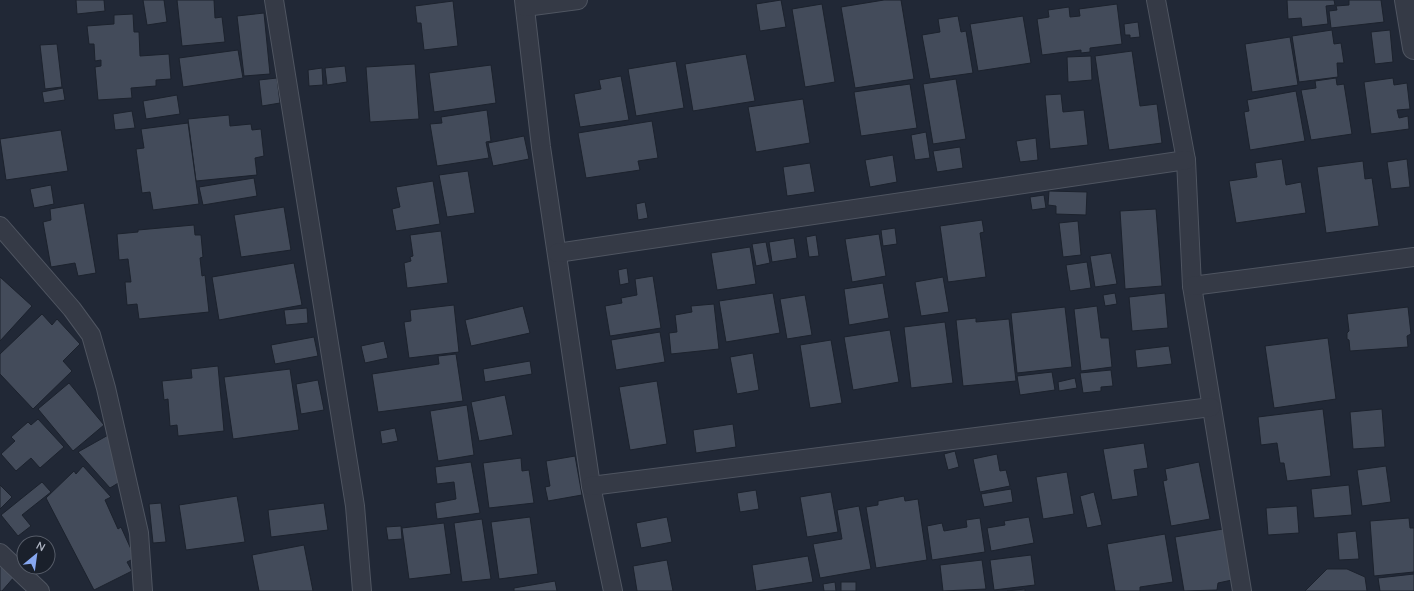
<svg xmlns="http://www.w3.org/2000/svg" width="1414" height="591" viewBox="0 0 1414 591" font-family="Mulish,sans-serif">
	<style>
		.building { fill: #434b5a; stroke: #1c222d }
		.lines { fill: none; stroke-linecap: round; stroke-linejoin: round }
		.minor-casing { stroke: #4f5561; stroke-width: 20 }
		.tertiary-casing { stroke: #4f5561; stroke-width: 24 }
		.minor { stroke: #353a46; stroke-width: 18 }
		.tertiary { stroke: #353a46; stroke-width: 22 }
	</style>
	<rect width="100%" height="100%" fill="#212836"/>
	<g class="building">
		<polygon points="76,0 104,0 105,11 77,14"/>
		<polygon points="143,0 164,0 167,22 147,25"/>
		<polygon points="177,0 214,0 215,18 222,17 225,42 182,46"/>
		<polygon points="781,0 786,27 760,31 756,4"/>
		<polygon points="884,0 901,0 914,79 855,88 841,7"/>
		<polygon points="1287,0 1334,0 1335,5 1326,6 1328,24 1302,27 1301,18 1288,19"/>
		<polygon points="1349,0 1381,0 1384,22 1331,28 1329,11 1337,10 1336,6 1349,5"/>
		<polygon points="453,1 458,46 424,50 421,23 417,23 415,6"/>
		<polygon points="822,4 835,82 805,87 792,9"/>
		<polygon points="1117,4 1122,44 1090,48 1090,52 1081,53 1081,50 1042,55 1037,19 1049,17 1048,10 1069,7 1070,17 1080,16 1079,9"/>
		<polygon points="264,13 270,74 244,76 237,16"/>
		<polygon points="133,14 134,32 139,32 140,56 169,54 171,79 156,80 156,86 131,88 132,98 98,100 95,67 101,66 101,60 95,61 94,44 89,44 87,26 114,24 114,15"/>
		<polygon points="958,16 961,32 966,31 973,73 930,79 922,35 940,32 938,19"/>
		<polygon points="1023,16 1031,63 978,71 970,24"/>
		<polygon points="1138,22 1140,37 1130,38 1130,35 1125,35 1124,24"/>
		<polygon points="1332,30 1334,44 1341,43 1344,63 1337,63 1338,77 1299,82 1292,36"/>
		<polygon points="1390,30 1393,62 1375,64 1371,32"/>
		<polygon points="1290,37 1298,85 1252,92 1245,44"/>
		<polygon points="57,44 62,87 45,89 40,45"/>
		<polygon points="238,50 243,78 183,87 179,58"/>
		<polygon points="1132,51 1140,106 1157,104 1162,143 1109,150 1095,56"/>
		<polygon points="746,54 755,101 693,111 685,64"/>
		<polygon points="1091,56 1092,80 1068,82 1067,57"/>
		<polygon points="676,61 684,108 636,116 628,69"/>
		<polygon points="415,64 419,119 370,122 366,67"/>
		<polygon points="491,65 496,103 434,112 429,73"/>
		<polygon points="345,66 347,82 327,85 325,68"/>
		<polygon points="322,68 323,85 309,86 308,70"/>
		<polygon points="621,76 629,120 580,127 574,94 601,89 599,80"/>
		<polygon points="277,78 280,103 262,106 259,80"/>
		<polygon points="1336,78 1337,85 1344,84 1352,134 1311,140 1301,90 1316,88 1315,81"/>
		<polygon points="1393,78 1394,85 1407,83 1410,109 1397,110 1399,118 1408,116 1409,129 1371,134 1364,82"/>
		<polygon points="956,79 966,139 933,144 923,84"/>
		<polygon points="910,84 917,128 861,136 854,92"/>
		<polygon points="63,88 65,100 44,103 42,92"/>
		<polygon points="1296,91 1305,141 1250,150 1244,112 1249,111 1247,100"/>
		<polygon points="1061,94 1063,112 1084,110 1088,145 1050,149 1045,95"/>
		<polygon points="177,95 180,114 146,119 143,101"/>
		<polygon points="803,99 810,143 756,152 748,107"/>
		<polygon points="487,110 491,141 486,142 489,158 437,166 430,124 442,123 441,117"/>
		<polygon points="132,111 135,128 115,130 113,114"/>
		<polygon points="229,115 230,126 251,124 252,130 261,129 264,156 255,158 257,175 196,181 188,119"/>
		<polygon points="652,121 658,158 638,161 640,170 586,178 578,133"/>
		<polygon points="188,123 199,204 153,210 150,192 142,193 136,149 144,148 141,129"/>
		<polygon points="61,130 68,171 6,180 0,139"/>
		<polygon points="926,132 930,158 915,160 911,135"/>
		<polygon points="524,136 529,159 493,166 488,143"/>
		<polygon points="1036,138 1038,160 1020,162 1016,141"/>
		<polygon points="960,147 963,168 937,172 933,151"/>
		<polygon points="893,155 897,182 870,187 865,160"/>
		<polygon points="1282,159 1286,185 1301,182 1306,213 1236,223 1229,181 1257,177 1255,163"/>
		<polygon points="1407,159 1410,187 1391,189 1387,162"/>
		<polygon points="1363,161 1365,179 1372,178 1379,226 1326,233 1317,167"/>
		<polygon points="810,163 815,192 787,196 783,167"/>
		<polygon points="468,171 475,213 447,217 439,175"/>
		<polygon points="254,178 257,196 203,205 199,187"/>
		<polygon points="433,181 440,224 396,231 392,209 400,207 396,187"/>
		<polygon points="51,185 54,204 34,208 30,189"/>
		<polygon points="1049,191 1087,192 1086,215 1056,214 1056,206 1048,205"/>
		<polygon points="1044,195 1046,208 1032,210 1030,197"/>
		<polygon points="645,202 648,218 638,220 636,204"/>
		<polygon points="84,203 96,273 78,276 75,263 51,267 43,222 51,220 50,209"/>
		<polygon points="284,207 291,250 241,257 234,215"/>
		<polygon points="1156,209 1162,286 1125,289 1120,211"/>
		<polygon points="982,220 984,232 980,233 986,277 948,282 940,226"/>
		<polygon points="1078,221 1081,255 1063,257 1059,223"/>
		<polygon points="194,225 195,235 201,235 203,257 200,258 202,276 205,275 209,312 139,319 137,304 127,305 125,282 131,282 128,259 119,260 117,234 138,232 138,230"/>
		<polygon points="895,228 897,244 883,246 881,230"/>
		<polygon points="441,231 448,283 407,288 404,263 411,261 410,257 413,256 410,235"/>
		<polygon points="879,234 886,276 852,282 845,239"/>
		<polygon points="816,235 819,256 809,257 806,237"/>
		<polygon points="794,238 797,258 772,262 769,242"/>
		<polygon points="766,242 770,263 756,266 752,244"/>
		<polygon points="750,247 756,284 717,290 711,253"/>
		<polygon points="1111,253 1117,284 1095,287 1090,256"/>
		<polygon points="1087,262 1091,288 1070,291 1066,265"/>
		<polygon points="294,263 302,305 219,320 212,277"/>
		<polygon points="627,268 629,283 620,285 618,270"/>
		<polygon points="653,276 661,328 610,336 605,306 622,303 621,298 637,295 635,279"/>
		<polygon points="0,277 32,306 0,341"/>
		<polygon points="943,277 949,312 921,316 915,282"/>
		<polygon points="883,283 889,318 849,325 844,289"/>
		<polygon points="773,293 780,333 726,342 719,301"/>
		<polygon points="1115,293 1117,304 1105,306 1103,295"/>
		<polygon points="1165,293 1168,328 1132,331 1129,297"/>
		<polygon points="805,295 812,335 787,339 780,299"/>
		<polygon points="714,304 719,349 671,354 669,333 677,332 675,315 692,312 691,306"/>
		<polygon points="454,305 459,352 409,358 404,322 411,321 410,310"/>
		<polygon points="523,306 530,333 471,346 465,320"/>
		<polygon points="1097,306 1101,338 1109,338 1112,367 1081,371 1074,309"/>
		<polygon points="1065,307 1072,367 1017,373 1011,313"/>
		<polygon points="1408,307 1411,334 1407,336 1408,347 1350,351 1349,340 1347,339 1347,333 1349,331 1347,314"/>
		<polygon points="307,308 308,323 286,325 284,310"/>
		<polygon points="42,314 52,325 57,319 80,344 63,361 72,371 33,409 0,374 0,354"/>
		<polygon points="976,318 976,322 1009,319 1016,381 963,386 956,320"/>
		<polygon points="945,322 953,383 911,388 904,327"/>
		<polygon points="890,330 899,382 853,390 844,337"/>
		<polygon points="660,332 665,362 616,370 611,340"/>
		<polygon points="314,337 318,356 275,364 271,345"/>
		<polygon points="1328,338 1336,399 1274,408 1265,346"/>
		<polygon points="831,340 842,403 810,408 800,345"/>
		<polygon points="384,341 388,358 365,363 361,346"/>
		<polygon points="1169,346 1172,364 1137,368 1135,350"/>
		<polygon points="753,353 759,390 737,394 730,357"/>
		<polygon points="456,354 463,401 378,412 372,374 439,364 438,356"/>
		<polygon points="530,361 532,374 485,382 483,369"/>
		<polygon points="218,366 224,431 178,436 177,425 170,426 168,399 164,400 162,381 192,378 191,369"/>
		<polygon points="290,369 299,430 233,439 224,377"/>
		<polygon points="1111,370 1113,386 1101,387 1101,391 1083,393 1080,373"/>
		<polygon points="1052,372 1055,390 1020,395 1017,376"/>
		<polygon points="1075,378 1077,388 1059,391 1058,382"/>
		<polygon points="318,380 324,410 301,414 296,384"/>
		<polygon points="657,381 667,444 630,450 619,387"/>
		<polygon points="69,383 104,425 73,451 38,409"/>
		<polygon points="505,395 513,435 479,441 471,402"/>
		<polygon points="467,405 474,455 438,461 430,411"/>
		<polygon points="1323,409 1331,476 1287,481 1284,463 1280,463 1277,443 1261,445 1258,417"/>
		<polygon points="1382,409 1385,447 1353,449 1350,412"/>
		<polygon points="38,419 64,447 40,468 31,458 16,471 1,454 15,441 11,437 28,422 31,425"/>
		<polygon points="733,424 736,447 696,453 693,430"/>
		<polygon points="395,428 398,441 382,444 380,431"/>
		<polygon points="110,434 120,482 110,488 78,452"/>
		<polygon points="1144,443 1148,468 1134,470 1138,496 1112,500 1103,449"/>
		<polygon points="955,451 959,467 948,470 944,454"/>
		<polygon points="997,454 1000,471 1006,470 1010,486 980,492 973,459"/>
		<polygon points="575,456 582,495 548,501 545,487 550,486 546,461"/>
		<polygon points="521,458 522,471 529,470 534,503 489,508 483,463"/>
		<polygon points="471,462 480,513 437,519 435,503 456,499 454,482 437,484 435,467"/>
		<polygon points="1199,462 1210,519 1171,526 1163,481 1167,480 1165,469"/>
		<polygon points="83,466 111,497 105,500 118,529 121,527 135,558 127,562 132,571 94,590 46,498 74,471 76,474"/>
		<polygon points="1386,466 1391,502 1362,506 1357,470"/>
		<polygon points="1067,472 1074,514 1043,519 1036,477"/>
		<polygon points="42,482 51,492 22,515 31,526 18,536 1,515"/>
		<polygon points="0,485 12,497 0,509"/>
		<polygon points="1349,485 1352,515 1314,518 1311,489"/>
		<polygon points="1011,489 1013,502 984,507 981,494"/>
		<polygon points="756,490 759,509 740,512 737,493"/>
		<polygon points="831,492 838,532 807,537 800,497"/>
		<polygon points="1094,492 1102,525 1087,528 1080,496"/>
		<polygon points="237,496 245,542 186,550 179,505"/>
		<polygon points="904,496 905,501 918,499 927,560 876,568 866,507 878,505 878,501"/>
		<polygon points="161,503 166,542 153,543 149,504"/>
		<polygon points="324,503 328,530 271,537 268,510"/>
		<polygon points="859,506 871,569 820,578 813,544 842,539 837,510"/>
		<polygon points="1297,506 1299,533 1268,535 1266,508"/>
		<polygon points="530,517 538,574 499,579 491,522"/>
		<polygon points="667,517 672,542 641,548 636,523"/>
		<polygon points="1029,517 1034,543 991,551 987,528 1005,525 1004,521"/>
		<polygon points="980,518 985,552 932,560 927,526 942,523 944,531 967,527 966,520"/>
		<polygon points="1409,518 1410,528 1414,528 1414,572 1374,576 1370,521"/>
		<polygon points="482,519 491,579 462,582 454,523"/>
		<polygon points="444,523 451,574 409,579 402,528"/>
		<polygon points="401,526 402,539 388,540 386,527"/>
		<polygon points="1223,529 1232,580 1218,583 1217,590 1184,591 1175,537"/>
		<polygon points="1356,531 1359,559 1339,560 1337,533"/>
		<polygon points="1165,534 1173,582 1140,587 1140,591 1115,591 1107,544"/>
		<polygon points="304,545 313,591 259,591 252,555"/>
		<polygon points="1031,555 1035,585 994,590 990,560"/>
		<polygon points="808,556 813,582 756,591 752,565"/>
		<polygon points="667,560 673,591 637,591 633,566"/>
		<polygon points="982,560 986,589 943,591 940,565"/>
		<polygon points="0,564 15,576 2,591 0,591"/>
		<polygon points="1327,569 1347,569 1365,577 1367,591 1305,591"/>
		<polygon points="1414,574 1414,591 1380,591 1378,578"/>
		<polygon points="555,581 557,591 514,591 514,588"/>
		<polygon points="835,582 836,591 824,591 823,584"/>
		<rect x="841" y="582" width="15" height="9"/>
		<polygon points="1025,589 1025,591 1007,591"/>
	</g>
	<g class="lines">
		<defs>
			<g id="minor">
				<polyline points="274,0 355,506 362,591"/>
				<polyline points="524,0 541,147 591,486 613,591"/>
				<polyline points="1156,0 1186,160 1192,286 1242,591"/>
				<polyline points="525,7 578,0"/>
				<polyline points="0,226 72,309 91,335 106,388 139,533 143,591"/>
				<polyline points="557,253 1186,160"/>
				<polyline points="1192,286 1414,257"/>
				<polyline points="591,486 1211,407"/>
				<polyline points="0,553 40,591"/>
			</g>
			<polyline id="tertiary" points="1406,0 1414,48"/>
		</defs>
		<use href="#minor" class="minor-casing"/>
		<use href="#tertiary" class="tertiary-casing"/>
		<use href="#minor" class="minor"/>
		<use href="#tertiary" class="tertiary"/>
	</g>
	<g transform="translate(36 555) rotate(29)"><circle r="19" fill="#1a202b" stroke="#565c68"/>
	<path d="M0-3L7 15L0 10L-7 15Z" fill="#87a7f0"/>
	<text y="-6" font-size="11" font-weight="bold" text-anchor="middle" fill="#afb5c3">N</text>
	</g>
</svg>
